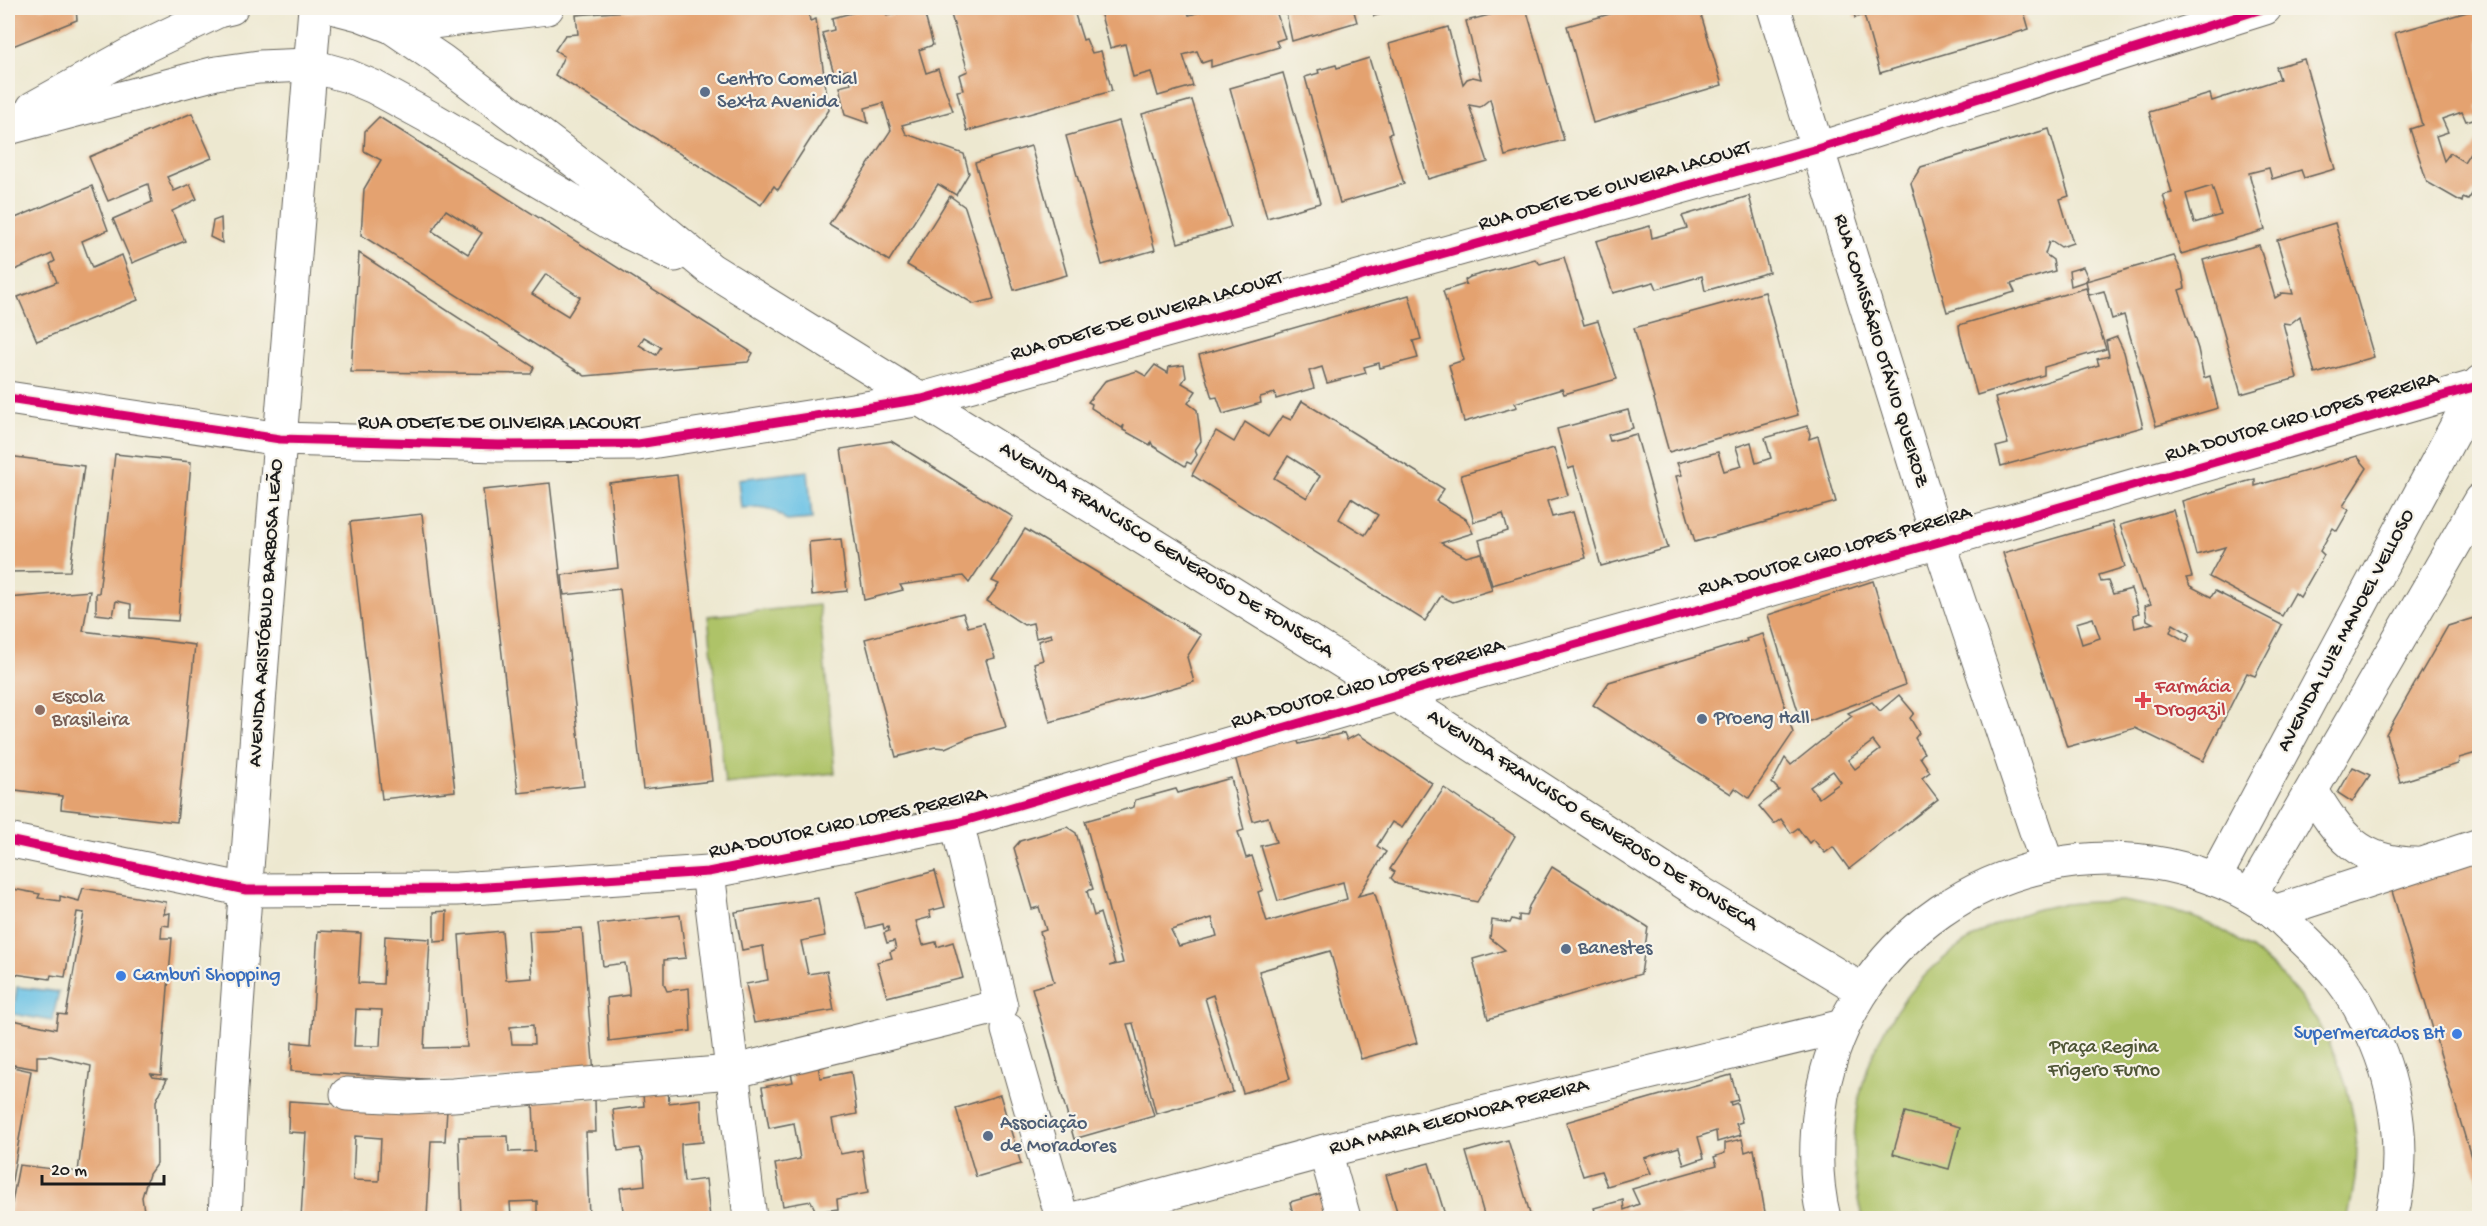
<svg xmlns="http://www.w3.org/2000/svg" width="2487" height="1226" viewBox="0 0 2487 1226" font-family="'Gochi Hand',sans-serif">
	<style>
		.green { fill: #aec367; stroke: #657042; stroke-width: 1.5 }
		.water { fill: #67c1e5; stroke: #426e80; stroke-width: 1.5 }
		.building { fill: #e4a26f; fill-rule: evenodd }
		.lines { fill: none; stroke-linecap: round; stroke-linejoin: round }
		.minor-casing { stroke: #65635b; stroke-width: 35 }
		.tertiary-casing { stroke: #65635b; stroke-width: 35 }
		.minor { stroke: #fff; stroke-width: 33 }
		.tertiary { stroke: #fff; stroke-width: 33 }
		.cycleway-casing { stroke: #f7f3e8; stroke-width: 13 }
		.cycleway { stroke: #d6006c; stroke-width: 9 }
		.service-dot { fill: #5c6f8a; stroke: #f7f3e8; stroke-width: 2 }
		.health-dot { fill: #e0444e; stroke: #f7f3e8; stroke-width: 2 }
		.education-dot { fill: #8d6e63; stroke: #f7f3e8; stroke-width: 2 }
		.shop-dot { fill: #3f7fe0; stroke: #f7f3e8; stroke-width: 2 }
		.labels { text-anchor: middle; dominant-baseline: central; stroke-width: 4.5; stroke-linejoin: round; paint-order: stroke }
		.service-label { font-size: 20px; fill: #4e5e75; stroke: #f7f3e8; text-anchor: start }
		.street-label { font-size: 20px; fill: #1c1c1c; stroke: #f7f3e8 }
		.health-label { font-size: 20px; fill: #be3a42; stroke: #f7f3e8; text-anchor: start }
		.education-label { font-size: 20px; fill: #785e54; stroke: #f7f3e8; text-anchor: start }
		.shop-label { font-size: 20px; fill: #366cbe; stroke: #f7f3e8; text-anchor: start }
		.park-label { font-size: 20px; fill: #4f5636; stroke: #f7f3e8 }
	</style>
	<rect width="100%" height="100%" fill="#f7f3e8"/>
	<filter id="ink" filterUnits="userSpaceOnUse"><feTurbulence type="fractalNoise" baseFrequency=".0167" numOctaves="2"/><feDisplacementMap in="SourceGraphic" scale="12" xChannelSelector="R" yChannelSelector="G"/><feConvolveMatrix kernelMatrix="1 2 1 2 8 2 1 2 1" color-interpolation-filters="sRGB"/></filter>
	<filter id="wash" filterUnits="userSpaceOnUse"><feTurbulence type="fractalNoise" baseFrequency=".008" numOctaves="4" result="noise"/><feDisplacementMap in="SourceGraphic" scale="24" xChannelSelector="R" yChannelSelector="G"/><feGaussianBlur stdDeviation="1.35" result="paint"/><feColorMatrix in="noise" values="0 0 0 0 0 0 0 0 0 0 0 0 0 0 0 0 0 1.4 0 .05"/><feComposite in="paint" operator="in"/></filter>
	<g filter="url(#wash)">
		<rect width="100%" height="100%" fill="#ede8d0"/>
		<g class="green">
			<polygon points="819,605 835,773 725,784 708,616"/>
			<path d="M2122,901c30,5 60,10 88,23 83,41 137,122 146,213 3,27 -3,55 -8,81h-486c-33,-134 36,-264 169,-307 29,-9 61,-9 91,-10z"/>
		</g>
		<g class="water">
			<path d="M808,471l4,48 -25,2c-15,-15 -25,-15 -46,-13l-3,-29z"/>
			<polygon points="17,987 59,992 52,1021 13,1014"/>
		</g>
		<g id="blocks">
			<g class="building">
				<polygon points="8,8 76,8 77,20 8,48"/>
				<polygon points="667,8 808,8 810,21 816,19 829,110 778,190 774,186 761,205 555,75 564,56 555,50 565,35 578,34 576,15"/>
				<polygon points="871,8 884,8 887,16 923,8 933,45 919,50 926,73 938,69 953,111 902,125 906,134 964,154 969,173 956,195 938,184 889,261 829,224 891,130 883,103 865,108 868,123 845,115 839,87 851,84 848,70 834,73 822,33 834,30 832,18"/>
				<polygon points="949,8 1073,8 1083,40 1086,39 1092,53 1101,51 1112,91 967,131 957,91 963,90 959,75 968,71"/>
				<polygon points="1099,8 1186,8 1189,15 1200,12 1199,8 1275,8 1285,38 1276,41 1279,47 1211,67 1211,60 1202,63 1197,51 1183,55 1193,86 1158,96 1151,72 1133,77 1125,44 1110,48"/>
				<polygon points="1285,8 1353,8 1357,22 1292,41"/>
				<polygon points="1372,8 1403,8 1374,16"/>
				<polygon points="1516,8 1526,8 1564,140 1505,156 1490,99 1480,107 1469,105 1488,162 1428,179 1389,44 1448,27 1463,84 1467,79 1473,77 1481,79 1466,21"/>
				<polygon points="1631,8 1699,8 1722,85 1593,123 1567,26"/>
				<polygon points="1853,8 2023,8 2029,29 1880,73 1864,15 1855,18"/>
				<polygon points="2474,10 2480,29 2480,106 2477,107 2480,117 2466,121 2462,112 2442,119 2448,132 2436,136 2444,161 2450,153 2464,162 2480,137 2480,194 2474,191 2468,200 2463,198 2462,202 2427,182 2410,129 2422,125 2395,33"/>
				<polygon points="1369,58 1392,133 1389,134 1404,184 1340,203 1305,77 1319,73 1318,70 1336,65 1337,68"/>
				<path d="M2304,59l31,110 -31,9 -3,-8 -29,9 -3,-11 -20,5 16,57 -84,24 -18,-59 9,-2 -23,-81 61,-18 2,7 68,-22 -4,-12zM2212,186l9,29 -27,8 -8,-29z"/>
				<polygon points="1283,73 1320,203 1267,218 1230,88"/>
				<polygon points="1192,100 1231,227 1178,243 1142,114"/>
				<polygon points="192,113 212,158 167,177 174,191 190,184 197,199 172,211 185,241 132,263 113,219 152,202 148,184 108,201 89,157"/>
				<path d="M379,117l374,236 -5,9 -163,14 -224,-141 3,-46 17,-29 -17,-9 1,-20zM446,210l36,23 -14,21 -36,-23zM546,274l34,23 -12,19 -36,-22zM644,337l17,10 -5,8 -17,-10z"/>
				<polygon points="1119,121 1155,250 1102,265 1066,136"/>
				<polygon points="2049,129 2069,196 2060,199 2073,243 2061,247 2052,241 2049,242 2045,254 2053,260 2055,271 2011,284 2015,292 1947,312 1911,183 1921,167"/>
				<polygon points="1031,146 1067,275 1014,290 975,163"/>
				<polygon points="92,186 108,230 82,241 92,268 122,255 138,300 37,341 18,297 57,282 50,264 55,261 52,254 10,272 8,266 8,221"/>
				<polygon points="950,196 965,207 994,299 974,304 907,265"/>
				<polygon points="1749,196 1769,272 1705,291 1702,276 1657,289 1654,282 1613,293 1596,241 1650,226 1652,238 1687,228 1682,216"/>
				<polygon points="221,218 222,243 210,237 213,221"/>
				<polygon points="2335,223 2374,357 2315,374 2300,316 2290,324 2283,323 2297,378 2241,394 2203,260 2259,245 2275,298 2283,293 2293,294 2277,240"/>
				<polygon points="359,253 534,367 531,374 351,372"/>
				<polygon points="2174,256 2182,272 2185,288 2179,290 2198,349 2204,378 2210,376 2218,408 2156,426 2124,315 2112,319 2104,291 2089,295 2086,281"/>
				<polygon points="1564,257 1584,325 1598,321 1617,379 1564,394 1562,389 1515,403 1517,407 1464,422 1449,365 1464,360 1443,291 1466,284 1465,280 1470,277 1535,259 1540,264"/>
				<polygon points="2083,267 2088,278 2086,281 2071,286 2069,271"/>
				<polygon points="2086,288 2106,349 2044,367 2044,375 1977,395 1960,334 1959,325"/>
				<polygon points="1765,292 1798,415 1669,452 1634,328"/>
				<polygon points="1409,295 1421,339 1413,341 1418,358 1380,368 1379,363 1364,367 1366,373 1327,383 1322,367 1309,371 1314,388 1276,399 1275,393 1260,397 1261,403 1223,414 1217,397 1212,398 1199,355"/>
				<polygon points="2117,337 2124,352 2143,427 2001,466 1996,447 2008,444 1995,398 2099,365 2097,359 2109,356 2106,341"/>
				<polygon points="1155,365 1168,373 1169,367 1184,365 1186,377 1182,383 1196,391 1188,403 1197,410 1201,441 1195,450 1197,455 1191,464 1187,462 1185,466 1153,446 1151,442 1150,445 1123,430 1124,425 1122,428 1091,408 1092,404 1088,402 1105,381 1137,371 1146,376"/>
				<path d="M1302,401l142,88 -8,12 30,18 7,14 -32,10 25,14 15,-4 11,37 -39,12 -12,-6 -16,25 -233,-146 24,-44 18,11 11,-20 23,15 14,-21 9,4zM1288,456l32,20 -13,22 -33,-20zM1351,498l27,17 -13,20 -26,-16z"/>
				<polygon points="1628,410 1633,428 1608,435 1610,441 1636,434 1668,548 1601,566 1574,467 1568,469 1557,429"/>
				<polygon points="1807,426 1810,434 1809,439 1818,436 1836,502 1695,542 1676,476 1682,475 1677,463 1718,452 1724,471 1742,466 1736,447 1751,442 1756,463 1771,458 1765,438"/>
				<polygon points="891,441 1013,517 969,583 963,576 900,585 903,590 864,600 841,449"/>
				<polygon points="1554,448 1568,495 1547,501 1552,517 1573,512 1586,558 1492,585 1479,540 1508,531 1503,514 1474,522 1461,475"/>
				<polygon points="115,454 191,462 178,621 131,618 131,604 116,601 113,616 96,614 96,593 99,593"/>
				<polygon points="8,456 84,466 70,571 8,572"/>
				<polygon points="2357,456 2367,468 2343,506 2349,510 2337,531 2333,528 2320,551 2324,555 2300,597 2295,593 2282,616 2209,577 2225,547 2196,555 2182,501 2255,479 2255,486"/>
				<polygon points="677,475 712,781 643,789 620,589 564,595 562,575 618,568 609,483"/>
				<polygon points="550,483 584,786 518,793 483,490"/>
				<path d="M2173,510l19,67 -6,1 4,8 21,11 4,-6 67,34 -27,51 -8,-3 -44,88 -68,-33 -68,19 -64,-194 109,-31 13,45 -26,8 2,7 7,-1 5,13 18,-5 8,24 -6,2 2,13 18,-5 -6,-3 -2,-14 6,-2 -7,-14 -2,1 -22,-66zM2093,618l7,20 -18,6 -6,-21zM2173,624l17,10 -3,8 -17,-10z"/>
				<polygon points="422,514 455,791 382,799 350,522"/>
				<polygon points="1025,529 1201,635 1187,657 1194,682 1050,722 1034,663 1043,660 1038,641 1052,637 1051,634 1036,638 1033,623 1024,625 987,601 999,584 992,581"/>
				<polygon points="841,539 847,591 812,595 809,542"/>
				<polygon points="1873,581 1905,685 1802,724 1768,615"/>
				<polygon points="90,591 83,631 195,645 177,822 61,809 62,796 8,789 8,598"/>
				<polygon points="963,613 968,627 984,623 995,658 986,660 1006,727 970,737 945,748 935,747 896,757 865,639"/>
				<polygon points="2480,616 2480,752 2459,758 2458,764 2400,782 2386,734 2448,626"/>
				<polygon points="1763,634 1793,733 1749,798 1735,788 1731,794 1593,705 1609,682 1747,641 1746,639"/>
				<path d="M1899,695l15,18 -4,5 9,15 -4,5 9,15 -4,4 10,15 -8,6 16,21 -89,70 -16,-22 -8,6 -12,-14 -4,4 -11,-15 -7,5 -10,-14 -7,5 -15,-18 20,-16 -7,-7 13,-25 6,7 61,-49 -4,-3 24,-11 8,9zM1873,741l7,9 -25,19 -7,-9zM1833,771l8,11 -22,16 -9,-11z"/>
				<path d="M1344,733l3,7 11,-6 74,49 -30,45 -10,-6 -15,24 9,6 -28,44 16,-4 2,5 41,146 -56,16 -31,-108 -71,20 31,108 -47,14 -30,-98 -8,3 28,94 -77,22 -23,-91 -6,1 27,92 -80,23 -42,-151 22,-6 -14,-50 6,-2 -7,-23 -7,2 -18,-61 6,-7 47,-14 9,6 17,56 -6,2 7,25 6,-3 15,51 -6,2 14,-3 -38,-142 49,-14 1,-7 41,-11 2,4 53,-15 13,52 -6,2 8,26 6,-2 11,34 -5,2 9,30 80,-23 -4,-17 -65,19 -17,-55 15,-4 -8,-25 -15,4 -19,-68 62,-16 3,7zM1212,918l5,18 -38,10 -8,-16z"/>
				<polygon points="2353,767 2370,775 2352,802 2338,793"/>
				<polygon points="1444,788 1515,836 1477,902 1397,884 1391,878 1395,872 1390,869"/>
				<polygon points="2480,855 2480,1184 2479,1184 2389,881"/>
				<polygon points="1552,867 1648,927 1641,974 1488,1019 1473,959 1505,950 1490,938 1492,920 1510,923 1512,919 1519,921 1519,915 1526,916 1529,906"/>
				<polygon points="935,871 945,907 929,911 931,917 916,921 923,945 936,942 937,947 953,942 963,978 887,997 877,962 892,958 890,952 896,949 894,941 887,943 884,933 889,931 888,927 884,929 883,924 866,928 857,892"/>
				<polygon points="8,888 40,894 38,898 60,901 60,896 79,901 83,888 166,902 164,914 170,913 169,926 162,925 161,938 172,938 161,1075 151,1074 153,1077 167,1079 156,1101 157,1163 149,1174 142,1197 145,1218 9,1218 19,1165 78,1172 91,1066 51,1056 37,1056 37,1069 8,1064 8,1019 56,1029 58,1014 66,1015 84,913 77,912 65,977 51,975 50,979 8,973"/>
				<polygon points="818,898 825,936 801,941 808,974 827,971 834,1010 754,1023 746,984 768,980 763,946 742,950 735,912"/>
				<polygon points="447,911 446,941 434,942 434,912"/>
				<polygon points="680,915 686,958 664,960 664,984 667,991 689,988 691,1031 609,1041 607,998 629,995 629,988 625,963 603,966 598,924"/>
				<path d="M582,928l12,146 -136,7 -167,-10 1,-29 19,2 7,-113 43,2 -3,50 25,1 2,-48 45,3 -6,109 43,-1 -8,-112 43,-4 4,49 26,-2 -3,-47zM356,1009l26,1 -2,36h-26zM533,1025l1,19h-22l-2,-17z"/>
				<polygon points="818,1064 820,1078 851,1072 857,1114 832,1119 837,1145 841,1154 862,1150 868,1193 837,1199 838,1209 816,1212 811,1201 783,1206 775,1164 800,1159 794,1123 769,1128 762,1087 793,1082 790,1069"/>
				<polygon points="8,1066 31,1071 8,1203"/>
				<polygon points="1731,1075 1738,1100 1730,1102 1731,1105 1737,1103 1742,1122 1736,1124 1741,1135 1717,1142 1716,1131 1698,1137 1704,1158 1684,1165 1679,1147 1644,1158 1651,1173 1607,1186 1601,1171 1583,1176 1566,1122"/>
				<polygon points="668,1092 669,1103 701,1099 703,1142 681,1144 681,1152 684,1182 706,1179 710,1218 624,1218 620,1188 645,1185 643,1157 639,1148 618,1151 613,1110 644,1106 643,1094"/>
				<polygon points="1000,1095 1021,1164 976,1177 956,1108"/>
				<polygon points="595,1100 596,1132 586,1132 589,1218 537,1218 537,1201 510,1202 511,1218 462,1218 459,1137 508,1136 509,1152 535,1151 533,1102"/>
				<path d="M289,1101l158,9 -2,31h-14l-4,77h-126l5,-85 -18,-1zM355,1136l26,2 -2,43 -26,-1z"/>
				<polygon points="1905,1112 1960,1127 1949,1169 1893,1154"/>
				<polygon points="1742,1139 1745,1152 1754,1149 1766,1218 1597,1218 1594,1208 1623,1200 1624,1210 1639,1204 1632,1189 1717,1165 1714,1157 1725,1153 1725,1143"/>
				<polygon points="1508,1140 1525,1196 1531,1218 1485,1218 1466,1152"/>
				<polygon points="1429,1163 1446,1218 1399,1218 1386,1175"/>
				<polygon points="1329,1191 1337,1218 1294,1218 1290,1202"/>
			</g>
		</g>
	</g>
	<g filter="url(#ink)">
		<use href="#blocks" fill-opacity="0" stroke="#65635b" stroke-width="1.5"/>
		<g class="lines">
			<defs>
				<g id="minor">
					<polyline points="336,8 359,14 392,27 442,61 633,205 710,269 1396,695 1699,892 1862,990"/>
					<polyline points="1774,8 1939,542 2047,864"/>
					<polyline points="392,27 547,8"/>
					<polyline points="33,108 145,46 218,11 231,8"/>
					<polyline points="8,128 216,73 259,67 309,65 348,76 374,87 431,118 619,228 675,255"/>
					<polyline points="8,398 280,439 499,445 638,444 922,399 1817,149 2265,8"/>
					<path d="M2312,791c27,45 47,72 103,73"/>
					<polyline points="8,840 246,890 457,889 708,872 957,823 1396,695 1939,542 2477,386"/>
					<polyline points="708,872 750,1218"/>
					<polyline points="2214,879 2480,382"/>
					<polyline points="2250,896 2480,500"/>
					<polyline points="2274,912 2480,845"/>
					<polyline points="1008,1030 1062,1218"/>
					<polyline points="347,1094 407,1097 453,1095 731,1072 1001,1006 957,823"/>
					<polyline points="1325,1151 1344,1218"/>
					<polyline points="1077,1218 1325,1151 1843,1026"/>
					<path d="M1824,1218c-9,-36 -9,-73 -4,-110 22,-167 183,-276 347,-243 37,8 75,23 106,46 9,8 18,17 27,25 33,31 54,55 72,97 26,56 35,125 19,185"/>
				</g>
				<polyline id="tertiary" points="225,1218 231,1089 262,663 315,8"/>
			</defs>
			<use href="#minor" class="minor-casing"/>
			<use href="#tertiary" class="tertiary-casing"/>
			<use href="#minor" class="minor"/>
			<use href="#tertiary" class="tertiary"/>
			<defs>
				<g id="cycleway">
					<polyline points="8,398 280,439 499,445 638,444 922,399 1817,149 2265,8"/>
					<polyline points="8,840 246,890 457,889 708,872 957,823 1396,695 1939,542 2477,386"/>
				</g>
			</defs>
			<use href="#cycleway" class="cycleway-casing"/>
			<use href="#cycleway" class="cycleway"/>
		</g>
	</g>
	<g class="service-dot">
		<circle cx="705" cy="92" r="6"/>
		<circle cx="1702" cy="719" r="6"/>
		<circle cx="1566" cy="949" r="6"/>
		<circle cx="988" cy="1136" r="6"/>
	</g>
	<path class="health-dot" d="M2140 691h6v6h6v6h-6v6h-6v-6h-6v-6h6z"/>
	<circle class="education-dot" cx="40" cy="710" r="6"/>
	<g class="shop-dot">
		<circle cx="121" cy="976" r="6"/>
		<circle cx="2457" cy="1034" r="6"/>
	</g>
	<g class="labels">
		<g class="service-label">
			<text x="717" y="80">Centro Comercial<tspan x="717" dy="23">Sexta Avenida</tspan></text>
			<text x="1714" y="719">Proeng Hall</text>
			<text x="1578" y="949">Banestes</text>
			<text x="1000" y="1124">Associação<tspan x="1000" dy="23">de Moradores</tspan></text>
		</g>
		<g class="street-label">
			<text transform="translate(1615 187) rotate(-16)">RUA ODETE DE OLIVEIRA LACOURT</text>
			<text transform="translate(1147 317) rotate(-16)">RUA ODETE DE OLIVEIRA LACOURT</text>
			<text transform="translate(1880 351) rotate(73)">RUA COMISSÁRIO OTÁVIO QUEIROZ</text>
			<text transform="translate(2302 418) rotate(-16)">RUA DOUTOR CIRO LOPES PEREIRA</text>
			<text x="499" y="424">RUA ODETE DE OLIVEIRA LACOURT</text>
			<text transform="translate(1166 551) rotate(32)">AVENIDA FRANCISCO GENEROSO DE FONSECA</text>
			<text transform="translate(1835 552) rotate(-16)">RUA DOUTOR CIRO LOPES PEREIRA</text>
			<text transform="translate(267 613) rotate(-86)">AVENIDA ARISTÓBULO BARBOSA LEÃO</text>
			<text transform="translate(2347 631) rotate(-62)">AVENIDA LUIZ MANOEL VELLOSO</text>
			<text transform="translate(1368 685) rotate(-16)">RUA DOUTOR CIRO LOPES PEREIRA</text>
			<text transform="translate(1592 821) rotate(33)">AVENIDA FRANCISCO GENEROSO DE FONSECA</text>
			<text transform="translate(848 824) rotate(-12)">RUA DOUTOR CIRO LOPES PEREIRA</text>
			<text transform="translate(1459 1118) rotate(-14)">RUA MARIA ELEONORA PEREIRA</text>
		</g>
		<g class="health-label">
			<text x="2155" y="688">Farmácia<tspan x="2155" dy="23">Drogazil</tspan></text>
		</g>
		<g class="education-label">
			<text x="52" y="698">Escola<tspan x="52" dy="23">Brasileira</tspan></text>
		</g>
		<g class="shop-label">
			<text x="133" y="976">Camburi Shopping</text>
			<text x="2445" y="1034" text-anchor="end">Supermercados BH</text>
		</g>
		<g class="park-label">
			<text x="2104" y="1048">Praça Regina<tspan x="2104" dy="23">Frigero Furno</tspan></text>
		</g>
	</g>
	<rect width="2487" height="1226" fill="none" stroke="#f7f3e8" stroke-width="30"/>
	<path d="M42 1175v9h122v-9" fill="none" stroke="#1c1c1c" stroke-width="3"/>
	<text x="51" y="1175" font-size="18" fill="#1c1c1c" stroke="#f7f3e8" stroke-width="4.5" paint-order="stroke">20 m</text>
</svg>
